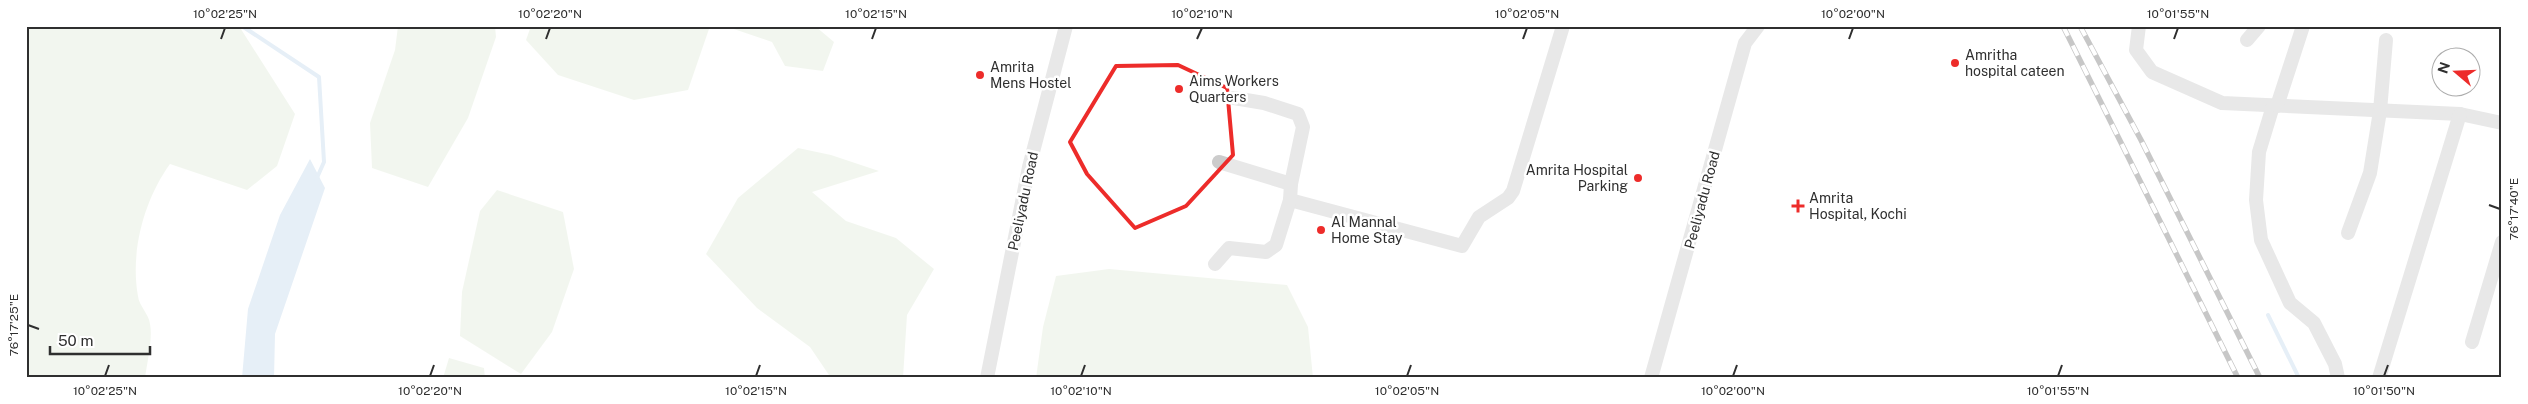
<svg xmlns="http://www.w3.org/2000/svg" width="2528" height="404" viewBox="0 0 2528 404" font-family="'Public Sans',sans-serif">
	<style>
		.green { fill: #e3ecdc }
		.water { fill: #c7dbed }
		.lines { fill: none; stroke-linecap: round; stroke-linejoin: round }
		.stream { stroke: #c7dbed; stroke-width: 4 }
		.street { stroke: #ccc; stroke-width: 14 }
		.rail-casing { stroke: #848484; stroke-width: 5.5 }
		.rail { stroke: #fff; stroke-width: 4; stroke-dasharray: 11; stroke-linecap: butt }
		.marked { fill: none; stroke: #ed2c2a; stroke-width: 4; stroke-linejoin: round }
		.ticks { fill: none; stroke: #2f2f2f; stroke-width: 2 }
		.poi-dot { fill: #ed2c2a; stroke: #fff; stroke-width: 2 }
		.labels { text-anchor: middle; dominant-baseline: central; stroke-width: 5; stroke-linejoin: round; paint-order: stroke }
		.poi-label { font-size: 14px; fill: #2f2f2f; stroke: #fff; text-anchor: start }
		.street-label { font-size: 14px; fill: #2f2f2f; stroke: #fff }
		.neatline { fill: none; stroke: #2f2f2f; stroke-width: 2 }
		.ticks-label { font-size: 12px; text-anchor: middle; fill: #2f2f2f }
	</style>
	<rect width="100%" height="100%" fill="#fff"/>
	<g class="green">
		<path d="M26,26h213l56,88 -18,52 -30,24 -77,-26c-26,36 -40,88 -32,132 1,10 11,18 12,28 3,14 -3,39 -5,54h-119z"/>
		<polygon points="398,26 495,26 496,37 468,118 428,187 372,168 370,123 395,50"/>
		<polygon points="531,26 710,26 688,90 634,100 558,75 526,40"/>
		<polygon points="725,26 815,26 834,42 823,71 785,66 772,42"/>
		<polygon points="798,148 831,155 879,171 812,192 846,221 896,238 934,269 907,315 903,378 831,378 810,347 757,308 706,254 738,198"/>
		<polygon points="497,190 563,212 574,269 552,332 521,374 460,336 462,292 480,211"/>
		<polygon points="1109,269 1287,285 1308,327 1313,378 1036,378 1043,327 1056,276"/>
		<polygon points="449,358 484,368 485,378 443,378"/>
	</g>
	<polygon class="water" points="310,159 325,188 275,334 274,378 242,378 248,309 280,215"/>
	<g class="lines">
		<g class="stream">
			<polyline points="242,26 319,77 324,162 316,180"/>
			<polyline points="2268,315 2299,378"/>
		</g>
		<g class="street">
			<polyline points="2139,26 2136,50 2152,72 2222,103 2460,114 2502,123"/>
			<polyline points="2247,40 2259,26"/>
			<polyline points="2273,106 2259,152 2256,200 2261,240 2290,303 2314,323 2335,364 2338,378"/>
			<polyline points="2277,106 2303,26"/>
			<polyline points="1219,162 1291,184"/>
			<polyline points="1290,200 1462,246 1479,217 1508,198 1513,191 1563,26"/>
			<polyline points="2348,233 2370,173 2380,111 2386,40"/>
			<polyline points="1215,264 1229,248 1266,252 1276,245 1290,200 1291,184 1303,127 1298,114 1264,103 1234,98"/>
			<polyline points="2472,342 2502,242"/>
			<polyline points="987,378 1029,167 1066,26"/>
			<polyline points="1651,378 1745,43 1758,26"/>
			<polyline points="2379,378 2460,114"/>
		</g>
		<defs>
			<g id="rail">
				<polyline points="2063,26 2238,378"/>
				<polyline points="2080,26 2141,140 2260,378"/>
			</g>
		</defs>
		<use href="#rail" class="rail-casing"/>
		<use href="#rail" class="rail"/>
	</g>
	<path d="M0 0H2528V404H0ZM1178,65l49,23 6,67 -47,51 -51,22 -48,-54 -17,-32 46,-76z" fill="#fff" fill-opacity=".55" fill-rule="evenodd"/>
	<path class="marked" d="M1178,65l49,23 6,67 -47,51 -51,22 -48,-54 -17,-32 46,-76z"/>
	<path class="ticks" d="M221,39l4,-11M546,39l4,-11M872,39l4,-11M1197,39l5,-11M1523,39l4,-11M1849,39l4,-11M2174,39l4,-11M2489,205l11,4M28,325l11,4M105,376l4,-11M430,376l4,-11M756,376l4,-11M1081,376l4,-11M1407,376l4,-11M1733,376l4,-11M2058,376l4,-11M2384,376l4,-11"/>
	<g class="poi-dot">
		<circle cx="1955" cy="63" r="5"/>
		<circle cx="980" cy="75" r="5"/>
		<circle cx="1179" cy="89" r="5"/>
		<circle cx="1638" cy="178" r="5"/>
		<path d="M1795.5 198.5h5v5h5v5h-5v5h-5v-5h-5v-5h5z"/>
		<circle cx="1321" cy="230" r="5"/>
	</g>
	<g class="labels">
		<g class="poi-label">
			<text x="1965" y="55">Amritha<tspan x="1965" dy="16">hospital cateen</tspan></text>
			<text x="990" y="67">Amrita<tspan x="990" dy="16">Mens Hostel</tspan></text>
			<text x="1189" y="81">Aims Workers<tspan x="1189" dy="16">Quarters</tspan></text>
			<text x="1628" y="170" text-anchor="end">Amrita Hospital<tspan x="1628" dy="16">Parking</tspan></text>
			<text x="1809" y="198">Amrita<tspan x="1809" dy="16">Hospital, Kochi</tspan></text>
			<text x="1331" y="222">Al Mannal<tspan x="1331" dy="16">Home Stay</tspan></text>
		</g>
		<g class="street-label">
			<text transform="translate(1702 200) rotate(-75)">Peeliyadu Road</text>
			<text transform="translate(1023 201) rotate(-78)">Peeliyadu Road</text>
		</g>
	</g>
	<rect width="2528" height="404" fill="none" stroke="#ffffff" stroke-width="55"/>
	<g transform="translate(2456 72) rotate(289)"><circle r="24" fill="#ffffff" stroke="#acacac"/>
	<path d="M0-4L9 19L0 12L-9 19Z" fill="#ed2c2a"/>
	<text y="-8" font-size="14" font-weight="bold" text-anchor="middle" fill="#2f2f2f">N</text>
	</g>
	<path d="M50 346v8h100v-8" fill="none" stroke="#2f2f2f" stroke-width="2.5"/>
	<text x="58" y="346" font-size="15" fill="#2f2f2f" stroke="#ffffff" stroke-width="4" paint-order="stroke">50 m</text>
	<rect x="28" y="28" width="2472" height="348" class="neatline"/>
	<g class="ticks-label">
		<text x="225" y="18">10°02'25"N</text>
		<text x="550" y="18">10°02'20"N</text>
		<text x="876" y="18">10°02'15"N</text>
		<text x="1202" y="18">10°02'10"N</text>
		<text x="1527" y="18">10°02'05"N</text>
		<text x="1853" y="18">10°02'00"N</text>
		<text x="2178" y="18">10°01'55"N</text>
		<text transform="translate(2514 209) rotate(-90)" y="4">76°17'40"E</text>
		<text transform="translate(14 325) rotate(-90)" y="4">76°17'25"E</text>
		<text x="105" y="395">10°02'25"N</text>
		<text x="430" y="395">10°02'20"N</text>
		<text x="756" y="395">10°02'15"N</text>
		<text x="1081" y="395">10°02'10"N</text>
		<text x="1407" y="395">10°02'05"N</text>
		<text x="1733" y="395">10°02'00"N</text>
		<text x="2058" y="395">10°01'55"N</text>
		<text x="2384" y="395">10°01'50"N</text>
	</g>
</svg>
